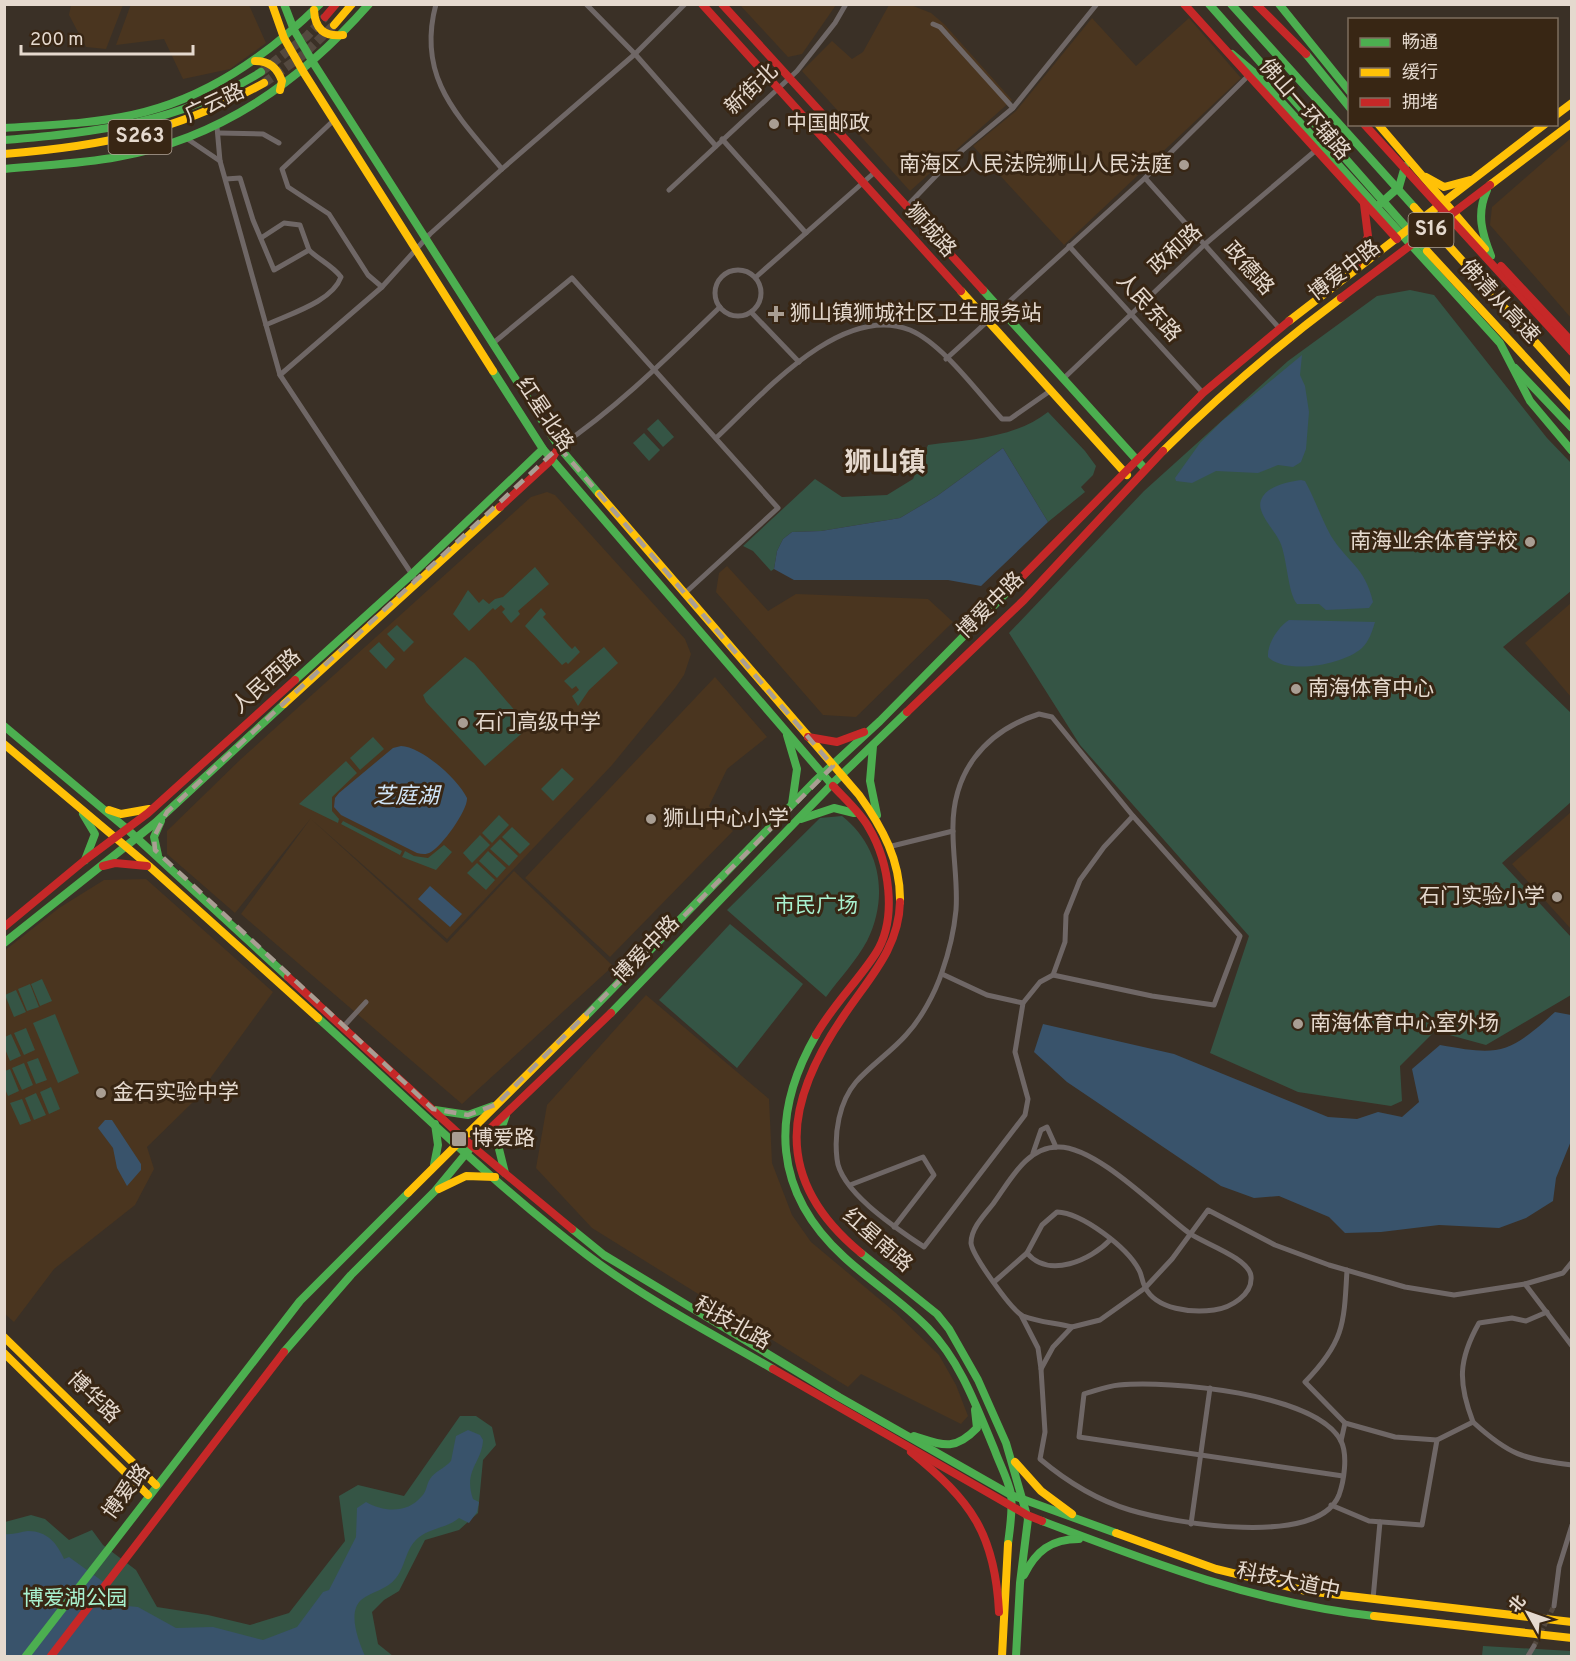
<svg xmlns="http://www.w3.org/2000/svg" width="1576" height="1661" viewBox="0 0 1576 1661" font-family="Overpass,'Noto Sans SC',sans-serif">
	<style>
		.built { fill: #4a351f }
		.green { fill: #355545 }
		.water { fill: #39536b }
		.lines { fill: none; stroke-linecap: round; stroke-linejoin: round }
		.street-tunnel { stroke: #54493f; stroke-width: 5; stroke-dasharray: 5 2.5; stroke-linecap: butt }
		.primary-tunnel { stroke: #54493f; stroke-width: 9; stroke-dasharray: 9 4.5; stroke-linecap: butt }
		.street { stroke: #6f6766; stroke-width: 5 }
		.fast { stroke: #4caf50; stroke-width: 8 }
		.slow { stroke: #ffc107; stroke-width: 8 }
		.jam { stroke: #c62828; stroke-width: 8 }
		.marked { fill: none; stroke: #a99e93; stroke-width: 4.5; stroke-dasharray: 12 8; stroke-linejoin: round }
		.poi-dot { fill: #a99e93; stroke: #382614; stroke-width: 2 }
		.labels { text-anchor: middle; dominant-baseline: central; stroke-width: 6; stroke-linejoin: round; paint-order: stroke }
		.shield { fill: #382614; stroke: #b1a396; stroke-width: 1.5 }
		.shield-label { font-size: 20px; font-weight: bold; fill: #e5d9ce }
		.street-label { font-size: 21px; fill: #e5d9ce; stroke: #382614 }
		.poi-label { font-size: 21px; fill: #e5d9ce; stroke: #382614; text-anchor: start }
		.park-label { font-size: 21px; fill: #a8f1cf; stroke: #382614 }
		.water-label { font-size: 22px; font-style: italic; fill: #d0e5f8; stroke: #382614 }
		.district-label { font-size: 27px; font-weight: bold; fill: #e5d9ce; stroke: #382614 }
	</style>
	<rect width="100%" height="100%" fill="#3a3026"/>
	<g class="built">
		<polygon points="131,4 249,5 266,43 230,69 183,79 164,39 116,45"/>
		<polygon points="71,5 123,5 106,49 86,47 69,15"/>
		<polygon points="740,5 836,5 802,54 788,57"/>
		<polygon points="889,5 911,5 931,13 944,24 1012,100 910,191 802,71 832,41 852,59 863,52"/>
		<polygon points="1092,18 1136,66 1189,18 1241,78 1064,245 973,146 1016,111"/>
		<polygon points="1571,138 1571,318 1490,225 1492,207"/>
		<polygon points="547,492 555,495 685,639 691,654 684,675 675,688 612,765 447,939 311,819 447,943 514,871 613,966 462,1104 241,914 311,818 235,913 167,854 167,831 241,759 531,497"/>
		<polygon points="727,566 768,611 796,594 928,599 953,622 856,717 823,715 716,592 719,573"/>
		<polygon points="1571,603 1571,697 1525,643"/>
		<polygon points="715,677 767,737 727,769 709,806 733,831 610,957 525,878"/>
		<polygon points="1571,812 1571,929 1512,864"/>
		<polygon points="146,879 273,992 193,1102 147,1147 154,1169 135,1205 54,1269 14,1322 4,1313 4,951 59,908 104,880"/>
		<polygon points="646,995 769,1099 772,1163 792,1215 811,1242 896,1313 939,1355 956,1385 968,1416 961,1424 861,1374 848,1387 592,1228 536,1168 547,1105"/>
	</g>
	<g class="green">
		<polygon points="1410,290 1434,295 1547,438 1571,463 1571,591 1503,647 1571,713 1571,802 1502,863 1571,937 1571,995 1486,1045 1435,1031 1400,1066 1402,1101 1391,1106 1298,1092 1210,1053 1249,936 1080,745 1009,633 1144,491 1288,361 1377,296"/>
		<path d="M1048,412l37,39 11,15 -3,9 -12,12 4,5 -37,30 -45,-74 -66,48 -37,22 -79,13 -29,1 -9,7 -6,12 -3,18 -3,2 -18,-20 -10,-5 72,-67 27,18 45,-2 26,-16 15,-34c40,-5 87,-7 120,-33z"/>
		<polygon points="658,419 674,437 663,447 647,429"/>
		<polygon points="644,433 660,450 649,461 633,443"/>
		<polygon points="535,567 549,584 518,611 520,614 511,623 502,612 505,609 501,605 495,610 493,608 469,631 453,614 468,590 479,603 483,599 489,604 495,599 503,597"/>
		<polygon points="541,608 546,614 543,617 568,645 572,649 575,646 580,652 568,664 566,662 562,665 525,626"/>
		<polygon points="397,625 414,642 404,652 387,634"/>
		<polygon points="379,642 395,659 386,669 369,651"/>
		<polygon points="604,647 618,663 589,690 578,706 572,696 579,690 576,686 572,689 564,681"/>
		<polygon points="465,657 474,663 529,727 485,766 426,702 423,695"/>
		<polygon points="373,737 384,749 360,770 350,758"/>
		<polygon points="346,761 357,773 332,797 332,811 339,819 338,823 299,804"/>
		<polygon points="562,768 574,779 553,801 541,789"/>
		<polygon points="499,815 509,825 492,843 482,833"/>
		<path d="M842,816c39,31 47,81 25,125 -10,19 -28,38 -41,56l-99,-87 93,-92z"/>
		<polygon points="343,821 402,851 400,855 341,824"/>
		<polygon points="512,827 530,844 520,854 502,837"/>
		<polygon points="480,835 490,845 472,863 463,853"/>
		<polygon points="500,839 518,856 509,866 490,849"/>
		<polygon points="444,845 452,852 436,870 402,857 405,851 414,856 428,858"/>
		<polygon points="488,851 506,868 497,878 479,861"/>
		<polygon points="477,863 495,880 486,890 467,873"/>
		<polygon points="730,924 803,984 737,1068 659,1000"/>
		<polygon points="42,979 52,1001 40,1006 31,984"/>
		<polygon points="30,984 39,1007 27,1011 18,989"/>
		<polygon points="16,990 26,1012 14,1017 5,995"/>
		<polygon points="55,1014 79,1073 58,1083 33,1023"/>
		<polygon points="26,1028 35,1050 24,1055 14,1033"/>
		<polygon points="11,1034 21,1056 10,1061 5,1049 5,1037"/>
		<polygon points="38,1058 47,1080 36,1084 27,1062"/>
		<polygon points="24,1063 33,1085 22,1090 12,1068"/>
		<polygon points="10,1069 19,1091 8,1096 5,1089 5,1071"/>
		<polygon points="51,1087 60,1109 49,1114 40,1092"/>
		<polygon points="36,1093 46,1115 34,1120 25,1098"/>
		<polygon points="22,1099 31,1121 20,1125 10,1103"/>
		<polygon points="460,1416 476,1416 492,1427 496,1445 483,1460 478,1513 459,1530 425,1540 399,1591 384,1600 372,1612 378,1644 393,1656 5,1656 5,1522 31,1515 45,1519 69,1540 92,1530 103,1545 136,1570 157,1607 208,1615 250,1625 289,1613 345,1541 339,1496 358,1485 404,1496"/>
		<polygon points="1483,1646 1571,1651 1571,1656 1482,1656"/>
	</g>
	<g class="water">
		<polygon points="1302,355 1300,375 1305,386 1309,412 1306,449 1301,462 1293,467 1278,465 1258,473 1216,471 1192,483 1176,481 1175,478 1200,443 1222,421"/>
		<polygon points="1003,448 1048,522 981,586 948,580 794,580 774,569 777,551 783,539 792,532 821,531 900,518 937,496"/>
		<path d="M1301,480l4,1c10,18 16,37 26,55 17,27 34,31 42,66l-4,6 -43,2 -7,-6h-22c-9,-10 -10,-47 -17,-62 -5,-12 -24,-29 -19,-42 5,-14 27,-18 40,-20z"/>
		<path d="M1289,620l86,2c-3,10 -6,19 -13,26 -19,17 -76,27 -94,9 -1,-13 10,-30 21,-37z"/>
		<path d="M401,746c21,1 57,33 66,52 1,12 -25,48 -36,54 -5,3 -9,2 -14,1l-76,-38 -7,-8 1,-9 4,-5 54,-45z"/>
		<polygon points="430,886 462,914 450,927 418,899"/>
		<path d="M1555,1012l16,3v126l-15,37 -3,23 -27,17 -27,10 -60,-3 -58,7 -36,1 -16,-16 -50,-21 -25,2 -33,-12 -154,-104 -33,-30 9,-28 131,30 154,63 29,2 21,-7 24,5 17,-15 -7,-33 28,-24c60,11 69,9 115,-33z"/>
		<polygon points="105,1120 112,1120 141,1164 141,1170 127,1186 117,1168 113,1148 98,1128"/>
		<path d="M468,1430l12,5 3,5c-1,23 -20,30 -10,59l6,3 -2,10 -8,11 -10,-5c-12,10 -29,10 -41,20 -13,11 -12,28 -22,40 -9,12 -24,13 -35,22 -14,13 -2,42 4,56h-360l-1,-122c9,1 16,-2 24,-3 19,0 29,12 36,28l5,-2 58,42v7l11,1 38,21 37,-1 50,13 34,-13 26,-35 6,-2 27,-53 1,-29 9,-6c18,10 41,12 56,-6 5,-5 4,-11 8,-17 4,-7 15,-11 21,-18l5,-25z"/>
	</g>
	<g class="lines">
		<polyline class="street-tunnel" points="1534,1646 1554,1606"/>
		<g class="primary-tunnel">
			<polyline points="261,72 307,36 325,17"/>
			<polyline points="264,83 303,55 334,25"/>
		</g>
		<g class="street">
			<path d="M436,4c-20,74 22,112 66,165"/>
			<polyline points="586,4 635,54 716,146"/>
			<polyline points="933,24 940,27 1013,108"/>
			<polyline points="334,120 282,169 288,187 329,214 368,275 382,287"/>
			<polyline points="217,127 220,161 280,375 417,582"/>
			<polyline points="218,133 263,134 279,143"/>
			<polyline points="186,138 220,161"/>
			<polyline points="722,139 806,233"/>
			<polyline points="1145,178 1280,329"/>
			<path d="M226,179l14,-1 13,42 21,50 35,-20c10,10 23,15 32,27 -9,25 -52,37 -75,48"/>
			<polyline points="669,190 797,71 835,23 846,4"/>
			<polyline points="907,206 953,158 1013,108 1097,4"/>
			<polyline points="261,238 284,223 300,225 309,250"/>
			<polyline points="1069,246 1203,393"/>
			<circle cx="738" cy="293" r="23"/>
			<polyline points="756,277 875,172"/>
			<polyline points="751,312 799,362"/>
			<polyline points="492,344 572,278 778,508 684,594"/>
			<polyline points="946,359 1145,178 1248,76"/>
			<polyline points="280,375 382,287 430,234 502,169 635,54 685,4"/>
			<polyline points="1063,379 1204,245 1315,151"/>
			<path d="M716,438c45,-42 125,-136 194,-108 33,14 68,63 92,89h8l40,-28"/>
			<path d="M559,447c59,-40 110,-91 161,-140"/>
			<path d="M1039,714l13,3 81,99 107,120 -26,69 -62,-9 -99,-21 -13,7 -17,21 -8,49 13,47 -3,16 -101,132c-25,-17 -84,-55 -87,-88 -3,-26 2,-57 19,-77 15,-17 35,-30 50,-47 15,-16 29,-42 36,-63 7,-20 12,-41 14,-62 2,-26 -3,-52 -3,-77 -2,-59 30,-101 86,-119z"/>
			<polyline points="892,846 953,831"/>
			<polyline points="942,974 987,995 1023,1003"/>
			<polyline points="1053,975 1065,942 1066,915 1080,880 1104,847 1133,816"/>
			<polyline points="343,1027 366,1002"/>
			<polyline points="1033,1153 1041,1130 1047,1127 1056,1147"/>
			<polyline points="850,1185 923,1157 934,1175 894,1227"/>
			<path d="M1347,1270c-3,55 -3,72 -42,112l40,41 50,14 42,3 36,-18c36,33 50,37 99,43"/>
			<polyline points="994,1282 1027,1253"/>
			<polyline points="1525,1284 1563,1273 1572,1262"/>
			<polyline points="1021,1315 1038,1348 1041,1369"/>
			<path d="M1072,1327c-16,-4 -34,-5 -49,-11 -11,-5 -51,-61 -52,-73 0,-15 14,-29 22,-39 17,-23 33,-57 65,-57 38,-1 100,63 131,86 14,10 60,25 62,43 2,19 -21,32 -37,34 -21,3 -58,0 -69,-23 -3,-5 -3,-12 -6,-17 -12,-23 -57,-57 -82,-58l-15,13 -15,28c22,26 64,7 83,-13"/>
			<path d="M1473,1422c-15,-39 -15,-62 6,-99l33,-5 14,3 21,-9"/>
			<polyline points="1341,1441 1345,1423"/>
			<path d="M1343,1476l-264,-39 5,-43c11,-3 23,-8 35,-9 49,-5 197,8 222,56 7,14 3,40 -2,54 -21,53 -166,28 -209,15 -33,-10 -64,-29 -90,-51l5,-27 -4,-63 12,-22 19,-20 28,-7 45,-32 27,-29 36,-49 67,35 54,20 76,22 49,8 71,-11 47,62"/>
			<polyline points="1331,1505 1369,1521 1422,1525 1437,1440"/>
			<polyline points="1191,1524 1210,1388"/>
			<polyline points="1373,1599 1380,1522"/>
			<polyline points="1554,1606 1559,1567 1572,1525"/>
			<polyline points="1528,1656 1534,1646"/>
		</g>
		<g class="fast">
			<polyline points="284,4 294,30 314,64 559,447 599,494"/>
			<polyline points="1209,4 1427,251"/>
			<polyline points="1231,4 1414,207"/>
			<polyline points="1279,4 1350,92"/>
			<polyline points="1232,54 1257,75 1500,343 1530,401 1572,451"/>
			<polyline points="1306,54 1350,108"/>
			<path d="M4,128c43,-3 86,-4 128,-13 74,-16 135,-59 188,-111"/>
			<path d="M4,140c95,-8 175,-17 257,-68"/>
			<path d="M4,169c38,-4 76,-5 113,-12 103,-18 184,-76 252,-153"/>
			<path d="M1487,190c-11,24 -5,43 4,66"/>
			<polyline points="1380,204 1399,187 1405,166"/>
			<polyline points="983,290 1145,469"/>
			<polyline points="1515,368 1572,428"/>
			<polyline points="493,371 543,449 833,786"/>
			<polyline points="295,680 411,575 543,449"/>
			<polyline points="4,726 127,829 288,977"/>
			<polyline points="787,735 797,769 792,804"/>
			<polyline points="873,746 870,781 877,815"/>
			<polyline points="83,814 95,834 85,860"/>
			<polyline points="801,819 834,808 854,813"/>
			<polyline points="158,855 154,837 161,821"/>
			<polyline points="4,943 155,823 284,704"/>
			<polyline points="611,1013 832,784 907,712"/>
			<polyline points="585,1017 814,782 880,721 1019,580"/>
			<path d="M318,1018c88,79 175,166 269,237 58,44 124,78 186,114"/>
			<path d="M816,1035c-46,80 -43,157 28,222 27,25 58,44 84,71 33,34 49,80 67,123 5,14 13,28 16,43 2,16 -1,33 -3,50"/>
			<polyline points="435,1110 468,1115 493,1106"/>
			<polyline points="434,1165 438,1145 435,1124"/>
			<polyline points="505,1173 497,1141 506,1115"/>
			<polyline points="572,1229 604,1255 839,1397 1011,1495 1116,1533"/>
			<polyline points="861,1253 937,1314 949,1329 978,1380 1006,1443 1028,1519 1020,1583 1016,1656"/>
			<polyline points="284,1352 351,1275 435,1191 473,1145"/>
			<path d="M914,1436c28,9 40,16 63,-8l-2,-18"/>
			<path d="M1042,1521c110,42 214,82 332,95"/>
			<path d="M1024,1575c12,-24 27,-36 55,-36"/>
			<polyline points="26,1656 300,1301 408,1193"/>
		</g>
		<g class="slow">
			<polyline points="272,4 284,38 304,73 493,371"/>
			<path d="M314,10c1,19 10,27 29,25"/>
			<polyline points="334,25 352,4"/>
			<path d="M255,61c15,0 22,7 27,20l-2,9"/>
			<polyline points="1556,115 1572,103"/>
			<polyline points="1378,124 1485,249"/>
			<path d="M4,154c100,-8 171,-22 260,-71"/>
			<polyline points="1426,177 1444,187 1470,180"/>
			<polyline points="1490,185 1572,123"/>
			<polyline points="1414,207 1572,383"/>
			<polyline points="1427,251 1572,408"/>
			<polyline points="961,291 1127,475"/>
			<polyline points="1289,321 1545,124"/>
			<path d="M1163,451c56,-55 115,-106 178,-153"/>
			<path d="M599,494l260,301c23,32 42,66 41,107"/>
			<polyline points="284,704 500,507"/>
			<polyline points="4,744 149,866 318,1018"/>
			<polyline points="109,810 121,814 149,809"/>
			<polyline points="439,1189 466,1176 495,1177"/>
			<polyline points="408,1193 585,1017"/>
			<polyline points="4,1337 156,1485"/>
			<polyline points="4,1353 148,1495"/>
			<polyline points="1015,1462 1041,1491 1072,1514"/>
			<polyline points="1116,1533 1216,1569 1306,1591 1572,1622"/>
			<polyline points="1374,1616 1572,1638"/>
			<polyline points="1002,1656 1008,1544"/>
		</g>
		<g class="jam">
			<polyline points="702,4 961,291"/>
			<polyline points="722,4 983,290"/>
			<polyline points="1184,4 1397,239"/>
			<polyline points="1256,4 1306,54"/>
			<polyline points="325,17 336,4"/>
			<polyline points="1364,124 1572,352"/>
			<polyline points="1501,266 1572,342"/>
			<polyline points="1356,267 1368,236 1364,204"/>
			<polyline points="1341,298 1490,185"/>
			<polyline points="500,507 551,460 559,447"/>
			<polyline points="1019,580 1203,393 1289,321"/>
			<polyline points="907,712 1024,600 1163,451"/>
			<polyline points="808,737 837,742 864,732"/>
			<polyline points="103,866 115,863 147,866"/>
			<polyline points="4,927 85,860 148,813 295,680"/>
			<polyline points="288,977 472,1146 572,1229"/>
			<path d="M816,1035c17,-30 42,-54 60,-82 22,-35 13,-91 -7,-125 -8,-15 -24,-29 -36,-42"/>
			<polyline points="473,1145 611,1013"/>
			<path d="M861,1253c-91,-75 -76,-154 -14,-242 24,-35 52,-64 53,-109"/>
			<polyline points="773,1369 1027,1515 1042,1521"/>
			<path d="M911,1452c60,49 84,81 88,160"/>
			<polyline points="51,1656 284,1352"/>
		</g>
	</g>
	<path class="marked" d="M559,447l274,319 -336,338 -29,11 -35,-6 -278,-259 -1,-13 13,-25z"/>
	<g class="poi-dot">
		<circle cx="774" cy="124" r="6"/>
		<circle cx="1184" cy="165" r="6"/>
		<path d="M773 305h6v6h6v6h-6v6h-6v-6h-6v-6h6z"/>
		<circle cx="1530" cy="542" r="6"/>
		<circle cx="1296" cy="689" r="6"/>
		<circle cx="463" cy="723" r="6"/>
		<circle cx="651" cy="819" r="6"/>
		<circle cx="1557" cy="897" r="6"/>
		<circle cx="1298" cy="1024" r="6"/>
		<circle cx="101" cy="1093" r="6"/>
		<rect x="451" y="1131" width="16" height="16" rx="3"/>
	</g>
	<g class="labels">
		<g class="shield">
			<rect x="108.5" y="120" width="63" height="34" rx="4.5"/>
			<rect x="1408.5" y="213" width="45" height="34" rx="4.5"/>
		</g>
		<g class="shield-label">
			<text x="140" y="137">S263</text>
			<text x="1431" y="230">S16</text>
		</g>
		<g class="street-label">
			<text transform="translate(752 90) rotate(-43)">新街北</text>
			<text transform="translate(215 104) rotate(-25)">广云路</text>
			<text transform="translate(1304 110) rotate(49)">佛山一环辅路</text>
			<text transform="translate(930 231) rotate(48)">狮城路</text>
			<text transform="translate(1176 250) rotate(-42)">政和路</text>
			<text transform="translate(1248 269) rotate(48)">政德路</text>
			<text transform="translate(1345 271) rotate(-38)">博爱中路</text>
			<text transform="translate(1499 302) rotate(47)">佛清从高速</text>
			<text transform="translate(1148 308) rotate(48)">人民东路</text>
			<text transform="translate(544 415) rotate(56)">红星北路</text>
			<text transform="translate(991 606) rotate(-45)">博爱中路</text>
			<text transform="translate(267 682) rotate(-42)">人民西路</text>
			<text transform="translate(647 950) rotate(-46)">博爱中路</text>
			<text transform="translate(877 1241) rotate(41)">红星南路</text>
			<text transform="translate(732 1324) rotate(30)">科技北路</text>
			<text transform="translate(93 1398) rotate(44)">博华路</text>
			<text transform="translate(127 1492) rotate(-53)">博爱路</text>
			<text transform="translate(1288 1582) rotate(12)">科技大道中</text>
		</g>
		<g class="poi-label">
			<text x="786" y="124">中国邮政</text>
			<text x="1172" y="165" text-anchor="end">南海区人民法院狮山人民法庭</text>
			<text x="790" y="314">狮山镇狮城社区卫生服务站</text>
			<text x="1518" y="542" text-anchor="end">南海业余体育学校</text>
			<text x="1308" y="689">南海体育中心</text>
			<text x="475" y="723">石门高级中学</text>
			<text x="663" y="819">狮山中心小学</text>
			<text x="1545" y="897" text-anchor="end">石门实验小学</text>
			<text x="1310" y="1024">南海体育中心室外场</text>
			<text x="113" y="1093">金石实验中学</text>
			<text x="472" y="1139">博爱路</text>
		</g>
		<g class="park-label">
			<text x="816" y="906">市民广场</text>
			<text x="75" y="1599">博爱湖公园</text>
		</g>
		<g class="water-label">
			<text x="406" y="797">芝庭湖</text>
		</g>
		<g class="district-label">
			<text x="885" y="464">狮山镇</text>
		</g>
	</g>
	<rect width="1576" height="1661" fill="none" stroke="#e5d9ce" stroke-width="12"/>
	<rect x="1348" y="18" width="210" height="108" fill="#382614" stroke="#7d6e5e" stroke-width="1.5"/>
	<rect x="1360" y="38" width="30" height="9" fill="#4caf50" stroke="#7d6e5e" stroke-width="1.5"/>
	<text x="1402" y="48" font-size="18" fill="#e5d9ce">畅通</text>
	<rect x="1360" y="68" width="30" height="9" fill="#ffc107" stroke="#7d6e5e" stroke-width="1.5"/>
	<text x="1402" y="78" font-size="18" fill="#e5d9ce">缓行</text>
	<rect x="1360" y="98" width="30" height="9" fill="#c62828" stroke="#7d6e5e" stroke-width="1.5"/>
	<text x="1402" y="108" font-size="18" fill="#e5d9ce">拥堵</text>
	<g transform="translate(1528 1613) rotate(310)" stroke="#382614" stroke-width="4.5" paint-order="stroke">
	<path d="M0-4.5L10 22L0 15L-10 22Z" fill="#e5d9ce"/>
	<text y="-9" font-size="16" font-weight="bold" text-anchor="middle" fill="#e5d9ce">北</text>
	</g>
	<path d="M21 45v9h172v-9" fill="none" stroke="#e5d9ce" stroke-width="3"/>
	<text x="30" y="45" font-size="18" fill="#e5d9ce" stroke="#382614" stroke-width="4.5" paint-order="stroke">200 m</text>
</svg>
